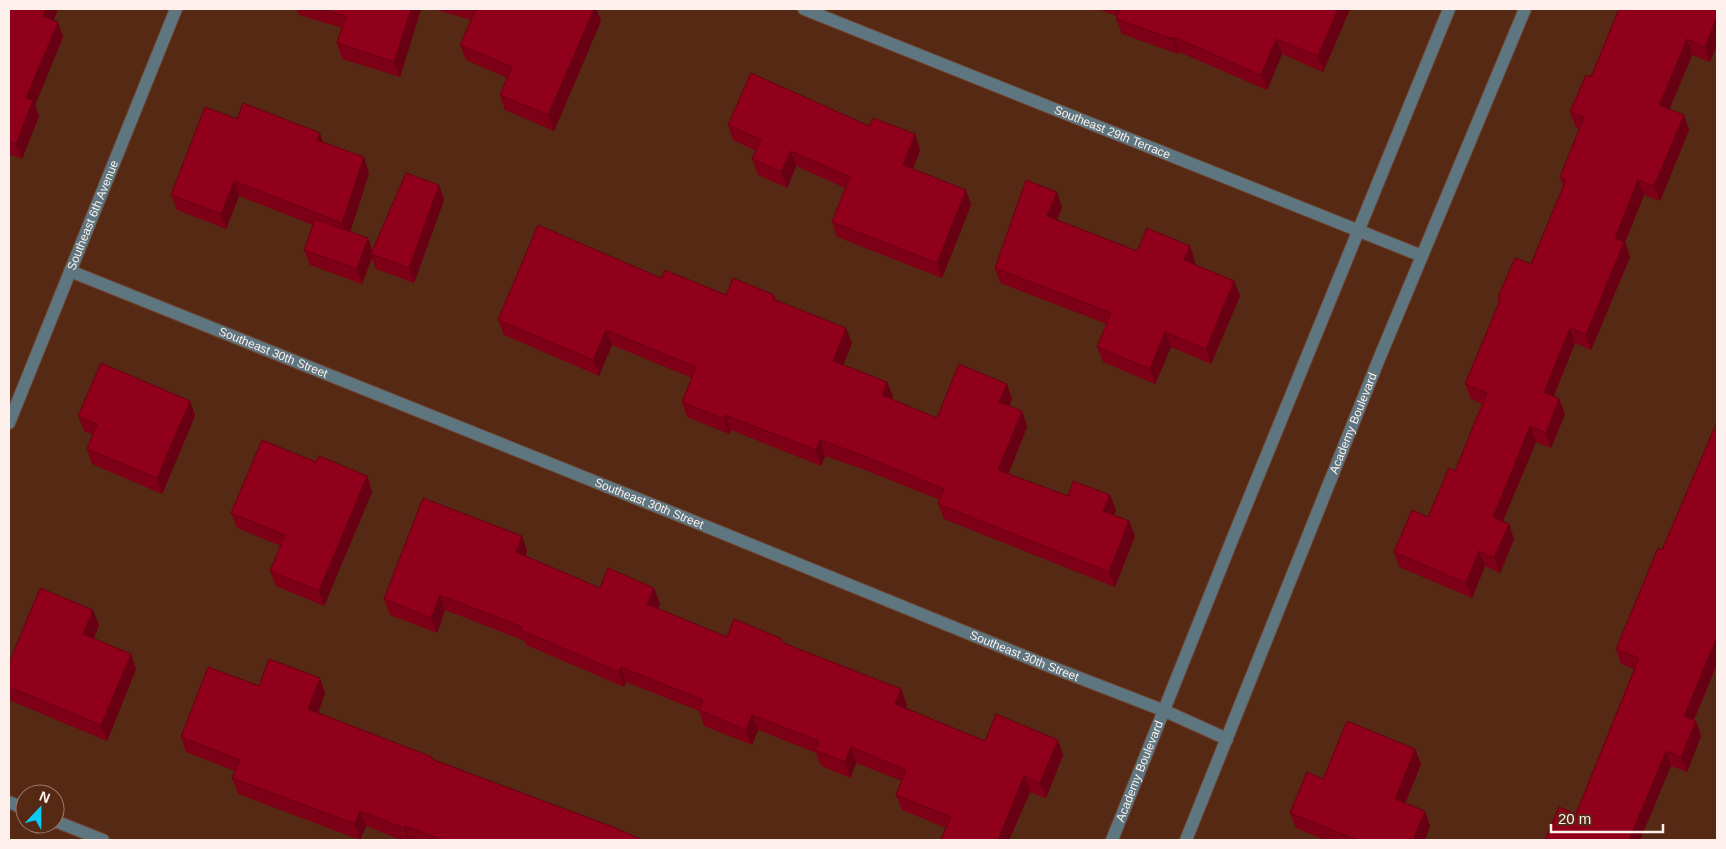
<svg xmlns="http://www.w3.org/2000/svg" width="1726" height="849" viewBox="0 0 1726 849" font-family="Arial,sans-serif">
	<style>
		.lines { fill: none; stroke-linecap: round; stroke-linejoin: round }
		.minor-casing { stroke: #6e4533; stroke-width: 14 }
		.minor { stroke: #5d7680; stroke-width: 12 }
		.wall { fill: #7d0016 }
		.shaded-wall { fill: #660012 }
		.building { fill: #91001a; stroke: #660012 }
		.labels { text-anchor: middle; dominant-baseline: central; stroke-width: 4.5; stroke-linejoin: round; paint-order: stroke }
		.street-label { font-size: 12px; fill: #fef1ed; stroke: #562915 }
	</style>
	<rect width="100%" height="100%" fill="#562915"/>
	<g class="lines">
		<defs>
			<g id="minor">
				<path id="s1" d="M804,9l618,247"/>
				<path id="s2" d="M70,271l608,244 363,148 124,48 62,28"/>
				<path id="s3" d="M9,423l167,-414"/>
				<polyline points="9,802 25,809"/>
				<polyline points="55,821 103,840"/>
				<path id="s4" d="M1112,840l120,-300 217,-531"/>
				<path id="s5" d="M1186,840l193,-481 146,-350"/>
			</g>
		</defs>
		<use href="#minor" class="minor-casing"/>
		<use href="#minor" class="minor"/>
	</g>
	<g class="wall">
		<polygon points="9,9 58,9 53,20 58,22 63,37 35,105 39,116 22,159 9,154"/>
		<polygon points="297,9 421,9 400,77 342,59 337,43 342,28 299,15"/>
		<polygon points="433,9 596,9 601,21 554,131 505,110 500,95 507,78 466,60 460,45 471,20"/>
		<polygon points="1097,9 1350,9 1323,72 1282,54 1267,90 1179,52 1178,54 1122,34 1116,19 1117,16"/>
		<polygon points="1717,9 1710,62 1692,55 1669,109 1684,115 1689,130 1660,201 1644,195 1625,242 1630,257 1591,350 1575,343 1554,396 1559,399 1565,414 1551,448 1536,442 1503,521 1514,539 1500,573 1485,566 1472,598 1399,567 1394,552 1428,517 1455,471 1482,404 1471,399 1465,384 1499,302 1498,297 1531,264 1563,187 1560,177 1580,129 1576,127 1570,112 1591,77"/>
		<polygon points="237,119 323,143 369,173 350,232 368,238 372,250 439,185 444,200 414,283 376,269 372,258 362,284 310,265 304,250 313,225 239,196 226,229 177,210 171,195"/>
		<polygon points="728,125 869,126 915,134 920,150 913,169 966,190 971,205 942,278 837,237 832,222 845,188 796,166 787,188 758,175 752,159 756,151 733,140"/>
		<polygon points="1062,207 1057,220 1137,251 1190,246 1195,262 1194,264 1234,281 1240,296 1211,364 1171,347 1155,384 1103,362 1097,347 1107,324 1000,283 995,268"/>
		<polygon points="661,278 726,295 774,295 776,300 852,343 843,365 887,382 893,397 892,400 937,418 1012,399 1009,406 1022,411 1027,427 1008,474 1068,496 1110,495 1116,510 1114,515 1135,536 1115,587 944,519 938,504 940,500 865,470 825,456 821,466 731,430 729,434 687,417 682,402 692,378 612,345 599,376 504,335 498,320"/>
		<polygon points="190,401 195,416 162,494 92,464 87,449 93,435 84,431 78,416"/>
		<polygon points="1717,422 1717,664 1694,720 1701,736 1687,772 1671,766 1576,814 1634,669 1621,664 1616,649 1662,550"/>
		<polygon points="316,462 367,476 372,492 324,606 276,586 270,571 281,546 237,528 231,513"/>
		<polygon points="527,551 526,556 600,588 660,604 658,609 727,637 784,643 907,705 905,708 985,741 1063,755 1046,798 1030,792 1009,840 942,840 941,839 946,828 902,810 896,795 902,781 856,763 850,778 821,766 816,753 758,730 752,745 704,726 699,711 626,682 624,687 526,645 525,641 445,610 437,633 390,615 384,599"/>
		<polygon points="99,625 94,638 136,669 107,741 9,700 9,663"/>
		<polygon points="320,678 325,693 318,713 433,759 643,840 401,840 366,826 360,840 238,794 232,778 235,771 186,752 181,737 259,686"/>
		<polygon points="1415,749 1421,764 1405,803 1425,811 1430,826 1425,840 1325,840 1296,828 1290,813 1323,779"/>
	</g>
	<g class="shaded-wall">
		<polygon points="46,9 58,9 49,31 43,16"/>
		<polygon points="411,9 421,9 400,77 394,62"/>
		<polygon points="594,9 596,9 601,21 554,131 548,115"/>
		<polygon points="1338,9 1350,9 1323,72 1318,56"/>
		<polygon points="1717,16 1717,45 1710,62 1705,47"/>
		<polygon points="58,22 63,37 35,105 39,116 22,159 16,144 26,98"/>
		<polygon points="1174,37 1179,52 1178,54 1173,39"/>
		<polygon points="1276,39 1282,54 1267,90 1261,75"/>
		<polygon points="1687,39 1692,55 1665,120 1659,105"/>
		<polygon points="1684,115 1689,130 1660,201 1654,186"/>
		<polygon points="320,133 325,148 317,140"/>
		<polygon points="915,134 920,150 908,181 903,165"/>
		<polygon points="791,151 796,166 787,188 781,172"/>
		<polygon points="364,157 369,173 348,239 342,223"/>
		<polygon points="1638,180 1644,195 1625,242 1630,257 1591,350 1586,335 1615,238"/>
		<polygon points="234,181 239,196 226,229 221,214"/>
		<polygon points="439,185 444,200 414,283 409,268"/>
		<polygon points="966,190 971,205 942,278 937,263"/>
		<polygon points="1057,192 1062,207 1053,231 1047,216"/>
		<polygon points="368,238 373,254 371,254 372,258 362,284 357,269"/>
		<polygon points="1190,246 1195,262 1189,275 1184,260"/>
		<polygon points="1234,281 1240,296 1211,364 1206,349"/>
		<polygon points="846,328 852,343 839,376 833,361"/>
		<polygon points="1570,328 1575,343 1549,407 1544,392"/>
		<polygon points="606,330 612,345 599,376 593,360"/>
		<polygon points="1165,332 1171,347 1155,384 1150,369"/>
		<polygon points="887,382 893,397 888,411 882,395"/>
		<polygon points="1007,384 1012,399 1005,418 999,402"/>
		<polygon points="1559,399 1565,414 1551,448 1546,433"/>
		<polygon points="190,401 195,416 162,494 157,478"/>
		<polygon points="1022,411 1027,427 1004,485 998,470"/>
		<polygon points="725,415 731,430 729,434 724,419"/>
		<polygon points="1530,426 1536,442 1498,532 1493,517"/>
		<polygon points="820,440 825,456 821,466 816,450"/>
		<polygon points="367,476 372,492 324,606 319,591"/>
		<polygon points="1110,495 1116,510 1109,526 1103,511"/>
		<polygon points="1129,521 1135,536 1115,587 1109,572"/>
		<polygon points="1509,524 1514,539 1500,573 1494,558"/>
		<polygon points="522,536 527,551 521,567 516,552"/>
		<polygon points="1479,551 1485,566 1472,598 1466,583"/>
		<polygon points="654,588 660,604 653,620 647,604"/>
		<polygon points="440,595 445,610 437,633 431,618"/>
		<polygon points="93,610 99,625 89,649 83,634"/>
		<polygon points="1717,637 1717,664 1689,731 1684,716"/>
		<polygon points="131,654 136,669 107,741 101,725"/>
		<polygon points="621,667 626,682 624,687 619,672"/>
		<polygon points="320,678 325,693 314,724 308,709"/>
		<polygon points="901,689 907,705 901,719 895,704"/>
		<polygon points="752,715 758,730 752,745 746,730"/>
		<polygon points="1696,721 1701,736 1687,772 1681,757"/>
		<polygon points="1058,740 1063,755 1046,798 1040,783"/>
		<polygon points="851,747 856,763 850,778 845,762"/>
		<polygon points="1415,749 1421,764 1401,814 1395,799"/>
		<polygon points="1666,751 1671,766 1640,840 1629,840"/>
		<polygon points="1024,776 1030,792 1009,840 998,840"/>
		<polygon points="360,811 366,826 360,840 355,824"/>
		<polygon points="1425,811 1430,826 1425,840 1413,840"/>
		<polygon points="405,826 410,840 409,840 404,828"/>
	</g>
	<g class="building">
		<polygon points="9,9 46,9 43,16 58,22 26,98 33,100 16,144 9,141"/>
		<polygon points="322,9 411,9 394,62 337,43 346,16"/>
		<polygon points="476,9 594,9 548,115 500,95 512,67 460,45"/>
		<polygon points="1120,9 1338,9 1318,56 1276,39 1261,75 1174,37 1173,39 1116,19"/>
		<polygon points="1619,9 1717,9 1717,16 1705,47 1687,39 1659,105 1684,115 1654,186 1638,180 1615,238 1624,242 1586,335 1570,328 1544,392 1559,399 1546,433 1530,426 1493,517 1509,524 1494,558 1479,551 1466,583 1394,552 1412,510 1428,517 1449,468 1455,471 1487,393 1465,384 1501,298 1498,297 1515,258 1531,264 1566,180 1560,177 1584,117 1570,112 1586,75 1591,77"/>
		<polygon points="751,73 869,126 873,118 915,134 903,165 966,190 937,263 832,222 850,177 791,151 781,172 752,159 761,140 728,125"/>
		<polygon points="243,103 320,133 317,140 364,157 342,223 234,181 221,214 171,195 205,107 237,119"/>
		<polygon points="406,173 439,185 409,268 371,254"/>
		<polygon points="1026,180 1057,192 1047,216 1137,251 1147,228 1190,246 1184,260 1234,281 1206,349 1165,332 1150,369 1097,347 1111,313 995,268"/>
		<polygon points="315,219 368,238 357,269 304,250"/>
		<polygon points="538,225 661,278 665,270 726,295 733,278 774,295 773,299 846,328 833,361 887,382 882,395 937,418 959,364 1007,384 999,402 1022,411 998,470 1068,496 1073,481 1110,495 1103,511 1129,521 1109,572 938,504 944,489 859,454 820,440 816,450 725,415 724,419 682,402 696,367 606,330 593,360 498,320"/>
		<polygon points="101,363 190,401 157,478 87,449 97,424 78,416"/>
		<polygon points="1717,422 1717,637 1684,716 1696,721 1681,757 1666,751 1629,840 1545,840 1559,807 1576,814 1639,658 1616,649 1658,548 1662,550"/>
		<polygon points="262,440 316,462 319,456 367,476 319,591 270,571 285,535 231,513"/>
		<polygon points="423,498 522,536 516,552 600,588 608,568 654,588 647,604 727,637 734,619 782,639 781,642 901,689 895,704 985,741 996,714 1058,740 1040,783 1024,776 998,840 944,840 941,839 951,817 896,795 906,770 851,747 845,762 815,750 819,741 752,715 746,730 699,710 703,700 621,667 619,672 521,630 522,627 440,595 431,618 384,599"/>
		<polygon points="40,588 93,610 83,634 131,654 101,725 9,687 9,663"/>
		<polygon points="269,659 320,678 308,709 432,757 431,759 613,827 643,840 443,840 405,826 404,828 360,811 355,824 232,778 240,760 181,737 208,667 259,686"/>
		<polygon points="1347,721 1415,749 1395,799 1425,811 1413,840 1357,840 1290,813 1307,772 1323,779"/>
	</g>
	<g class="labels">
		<g class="street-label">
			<text stroke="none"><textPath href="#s1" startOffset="332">Southeast 29th Terrace</textPath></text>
			<text stroke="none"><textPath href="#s3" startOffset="224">Southeast 6th Avenue</textPath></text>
			<text stroke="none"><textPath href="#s2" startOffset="219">Southeast 30th Street</textPath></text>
			<text stroke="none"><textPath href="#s5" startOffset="449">Academy Boulevard</textPath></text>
			<text stroke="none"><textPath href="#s2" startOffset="624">Southeast 30th Street</textPath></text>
			<text stroke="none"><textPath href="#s2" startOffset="1029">Southeast 30th Street</textPath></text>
			<text stroke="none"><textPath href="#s4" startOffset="74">Academy Boulevard</textPath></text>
		</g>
	</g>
	<rect width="1726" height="849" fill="none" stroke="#fef1ed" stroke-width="20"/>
	<g transform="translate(40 809) rotate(22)"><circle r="24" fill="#562915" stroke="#99796b"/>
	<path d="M0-4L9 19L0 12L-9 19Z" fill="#0acafa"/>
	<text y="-8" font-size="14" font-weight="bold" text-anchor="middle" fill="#fef1ed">N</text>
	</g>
	<path d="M1551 824v8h112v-8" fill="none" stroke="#fef1ed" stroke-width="2.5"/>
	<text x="1558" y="824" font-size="15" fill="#fef1ed" stroke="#562915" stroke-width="4" paint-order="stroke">20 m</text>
</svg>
